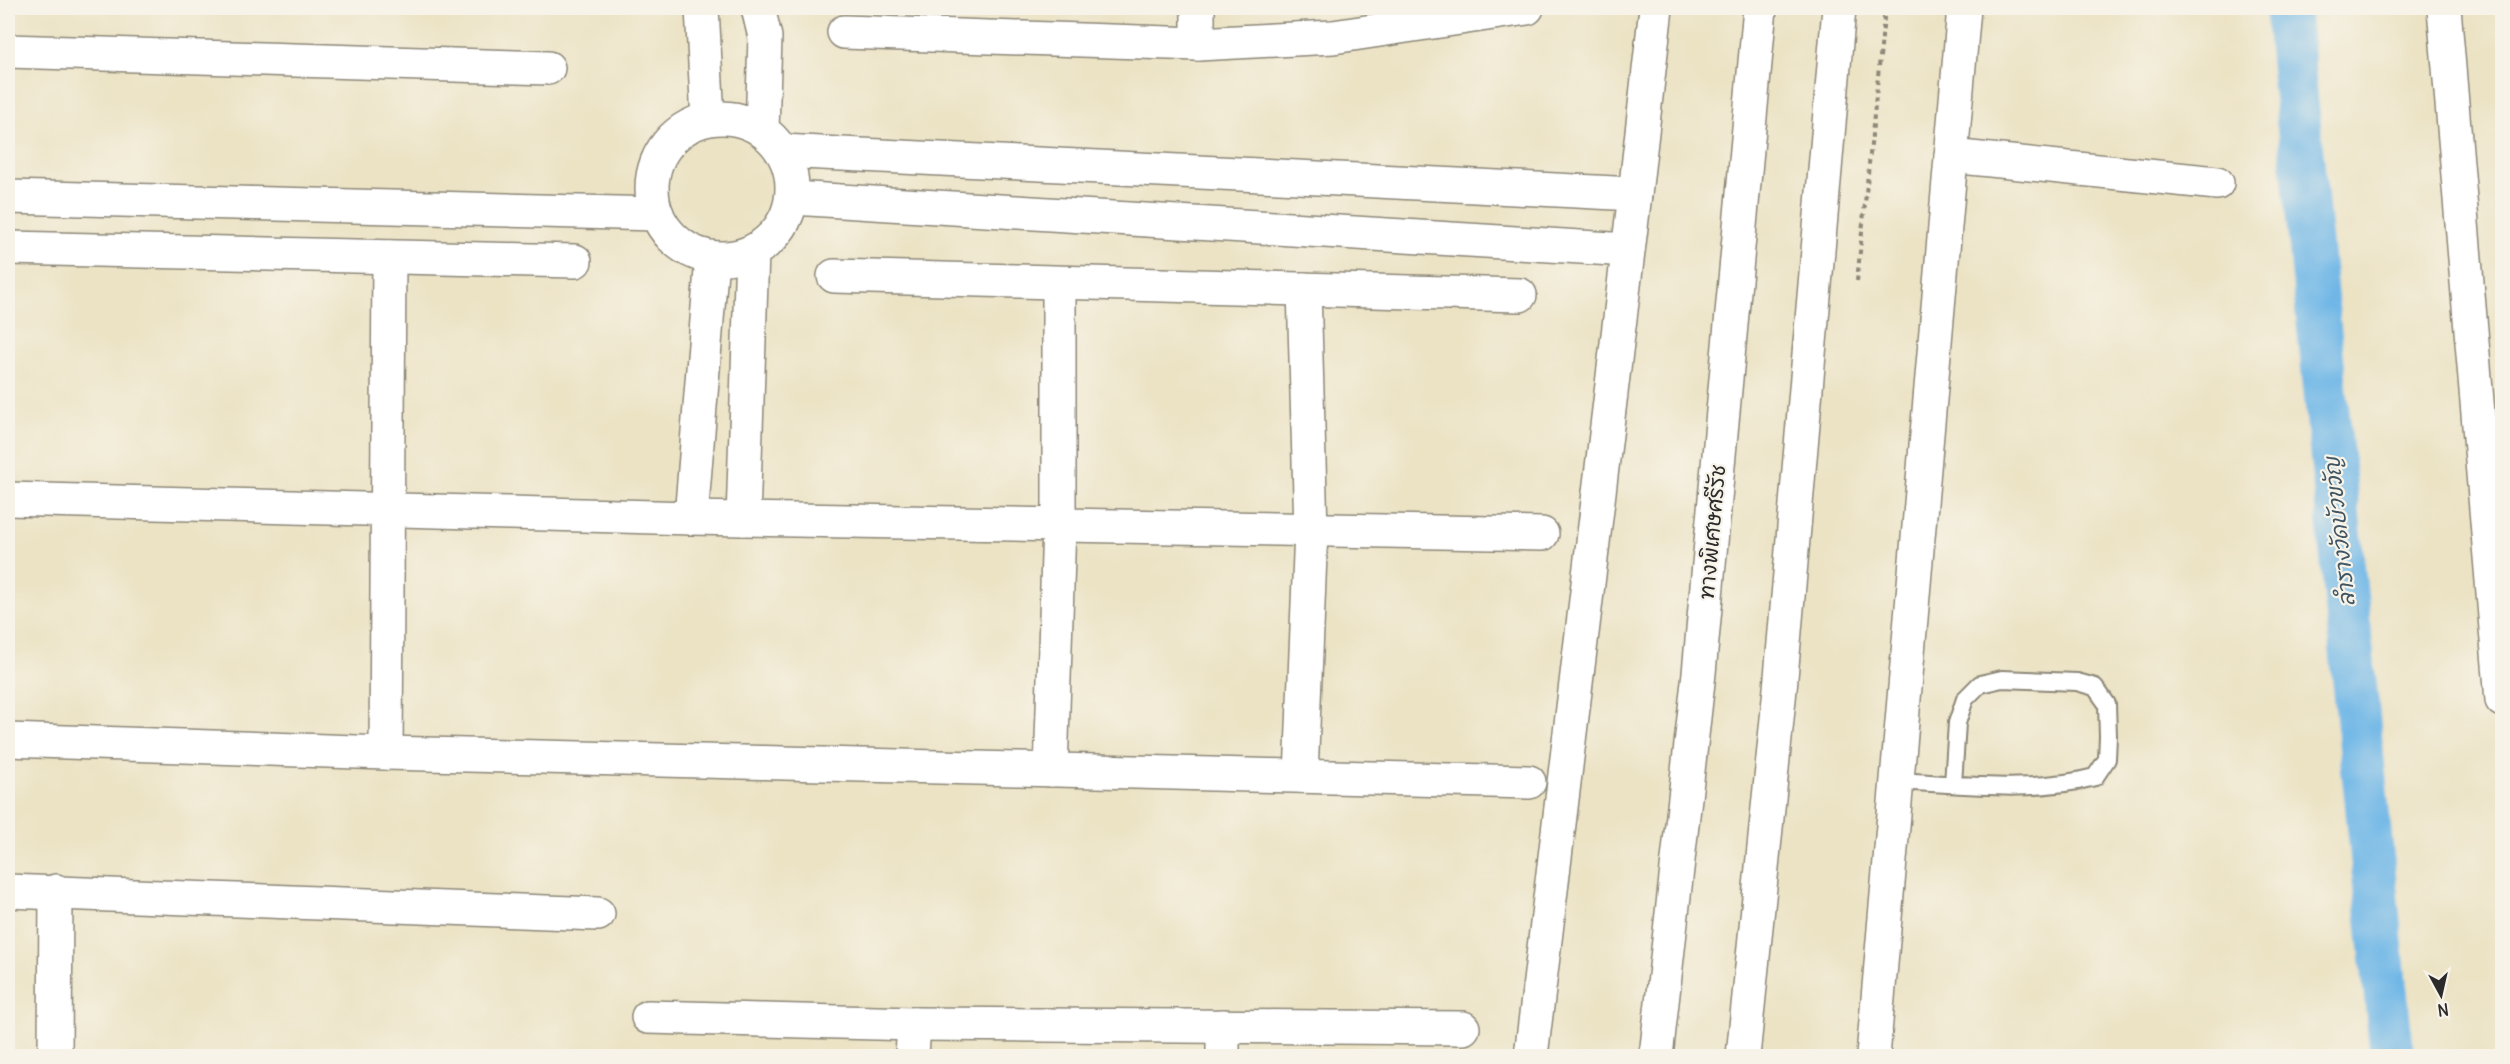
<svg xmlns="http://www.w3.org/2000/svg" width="2510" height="1064" viewBox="0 0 2510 1064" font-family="Delius,'Playpen Sans Thai',sans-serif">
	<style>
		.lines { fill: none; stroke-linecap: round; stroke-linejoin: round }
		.canal { stroke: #70b7e7; stroke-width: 44 }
		.service-casing { stroke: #8c8778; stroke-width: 20 }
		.minor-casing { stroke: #8c8778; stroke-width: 36 }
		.motorway-casing { stroke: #8c8778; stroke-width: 36 }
		.path { stroke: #8c8778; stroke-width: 4; stroke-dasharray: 4.5 4.5; stroke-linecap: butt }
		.service { stroke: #fff; stroke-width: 16 }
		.minor { stroke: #fff; stroke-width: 33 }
		.motorway { stroke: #fff; stroke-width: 33 }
		.labels { text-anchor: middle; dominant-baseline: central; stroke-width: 4.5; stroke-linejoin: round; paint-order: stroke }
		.street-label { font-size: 21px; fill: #2b2b2b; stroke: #f7f3e8 }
		.water-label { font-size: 22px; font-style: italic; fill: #405563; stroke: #f7f3e8 }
	</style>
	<rect width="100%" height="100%" fill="#f7f3e8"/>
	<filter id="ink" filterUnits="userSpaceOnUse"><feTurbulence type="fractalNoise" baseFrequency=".0167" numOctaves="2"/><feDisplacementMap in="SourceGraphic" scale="12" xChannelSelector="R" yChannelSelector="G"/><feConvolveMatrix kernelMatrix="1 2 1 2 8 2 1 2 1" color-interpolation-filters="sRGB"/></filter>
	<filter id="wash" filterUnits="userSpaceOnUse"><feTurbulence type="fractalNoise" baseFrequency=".008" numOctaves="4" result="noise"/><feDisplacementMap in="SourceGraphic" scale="24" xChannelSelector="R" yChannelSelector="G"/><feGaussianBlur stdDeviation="1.35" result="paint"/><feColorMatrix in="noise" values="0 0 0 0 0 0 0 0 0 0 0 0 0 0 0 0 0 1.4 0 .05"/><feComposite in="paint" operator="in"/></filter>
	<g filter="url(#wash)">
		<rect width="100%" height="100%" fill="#ece3c5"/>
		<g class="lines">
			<polyline class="canal" points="2287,8 2392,1056"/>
		</g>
	</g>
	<g filter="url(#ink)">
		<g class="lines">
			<defs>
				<path id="service" d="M1896,781c65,3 135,13 199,-4l12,-18 1,-23 -1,-32 -12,-17 -18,-5 -75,-3 -22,5 -15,15 -8,24 -4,61"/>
				<g id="minor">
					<polyline points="702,8 708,119"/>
					<polyline points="758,8 765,37 762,130"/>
					<polyline points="2444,8 2502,700"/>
					<polyline points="844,32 1198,44 1333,37 1527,8"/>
					<polyline points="1198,44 1198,8"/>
					<polyline points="8,51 548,68"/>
					<circle cx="722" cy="188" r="70"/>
					<polyline points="782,151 1635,194"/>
					<polyline points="1951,156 2217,183"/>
					<polyline points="8,197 657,214"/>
					<polyline points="793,198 1628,250"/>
					<polyline points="8,248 575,261"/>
					<polyline points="834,276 1520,295"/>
					<polyline points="8,499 691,518 1542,534"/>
					<polyline points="691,518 712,258"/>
					<polyline points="743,519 752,252"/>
					<polyline points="8,740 386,753 1529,782"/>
					<polyline points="386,753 389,257"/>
					<polyline points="1051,770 1059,525 1059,283"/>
					<polyline points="1301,776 1311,530 1304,289"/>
					<polyline points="8,891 598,914"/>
					<polyline points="648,1017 914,1024 1463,1028"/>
					<polyline points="55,1056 56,891"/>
					<polyline points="912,1056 914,1024"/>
					<polyline points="1223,1056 1223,1026"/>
					<polyline points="1531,1056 1635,194 1656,8"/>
					<polyline points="1873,1056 1964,8"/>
				</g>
				<g id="motorway">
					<polyline points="1656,1056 1699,673 1760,8"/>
					<polyline points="1743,1056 1780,689 1839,8"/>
				</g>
			</defs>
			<use href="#service" class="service-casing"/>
			<use href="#minor" class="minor-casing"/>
			<use href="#motorway" class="motorway-casing"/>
			<polyline class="path" points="1857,281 1885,8"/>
			<use href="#service" class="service"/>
			<use href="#minor" class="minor"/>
			<use href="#motorway" class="motorway"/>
		</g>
	</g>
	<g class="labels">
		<g class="street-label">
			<text transform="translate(1712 532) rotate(-85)">ทางพิเศษศรีรัช</text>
		</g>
		<g class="water-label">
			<text transform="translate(2339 532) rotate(-96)">ลำรางวัดบัวขวัญ</text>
		</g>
	</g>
	<rect width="2510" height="1064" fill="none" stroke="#f7f3e8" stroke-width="30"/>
	<g transform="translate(2441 995) rotate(172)" stroke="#f7f3e8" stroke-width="4.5" paint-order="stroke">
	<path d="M0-4.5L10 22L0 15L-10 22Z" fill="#2b2b2b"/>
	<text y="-9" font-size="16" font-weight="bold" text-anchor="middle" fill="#2b2b2b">N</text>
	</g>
</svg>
